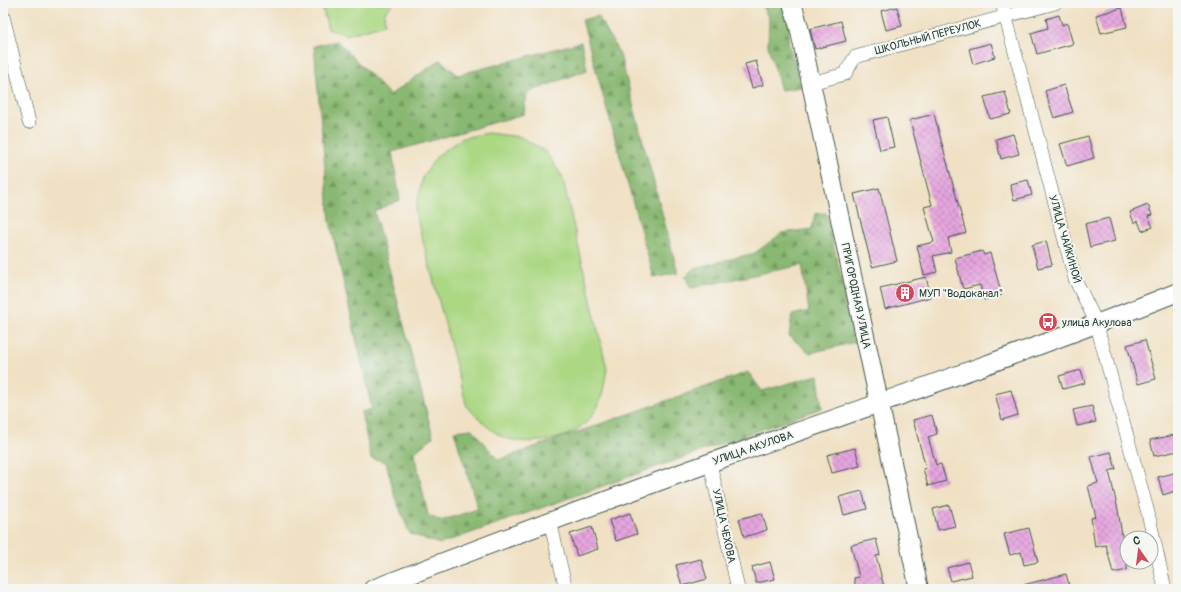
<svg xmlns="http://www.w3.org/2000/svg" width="1181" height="592" viewBox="0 0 1181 592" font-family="Pangolin,sans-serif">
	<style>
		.grass { fill: #acd884; stroke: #668a5c }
		.forest { fill: url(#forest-firs); stroke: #547a53 }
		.building { fill: url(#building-cross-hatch) }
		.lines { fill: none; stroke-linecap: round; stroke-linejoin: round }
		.street-casing { stroke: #3e564a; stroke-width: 14 }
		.secondary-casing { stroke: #3e564a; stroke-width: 20 }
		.street { stroke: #fff; stroke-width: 13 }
		.secondary { stroke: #fff; stroke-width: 18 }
		.labels { text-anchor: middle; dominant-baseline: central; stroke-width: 4; stroke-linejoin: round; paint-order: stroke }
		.street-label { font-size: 11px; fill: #1f3d34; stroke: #f6f6f2 }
		.poi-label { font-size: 11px; fill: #1f3d34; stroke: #f6f6f2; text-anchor: start }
	</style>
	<defs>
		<pattern id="forest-firs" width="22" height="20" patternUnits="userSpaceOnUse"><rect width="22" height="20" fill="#89b872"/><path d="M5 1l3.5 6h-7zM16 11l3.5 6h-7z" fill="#6f975e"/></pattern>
		<pattern id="building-cross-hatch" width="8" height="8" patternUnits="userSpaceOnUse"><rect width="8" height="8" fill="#e7a6e0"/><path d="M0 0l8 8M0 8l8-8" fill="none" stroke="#bb88b6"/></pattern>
	</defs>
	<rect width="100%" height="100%" fill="#f6f6f2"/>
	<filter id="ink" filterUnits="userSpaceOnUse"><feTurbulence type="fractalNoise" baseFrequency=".025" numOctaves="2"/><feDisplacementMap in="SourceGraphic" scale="8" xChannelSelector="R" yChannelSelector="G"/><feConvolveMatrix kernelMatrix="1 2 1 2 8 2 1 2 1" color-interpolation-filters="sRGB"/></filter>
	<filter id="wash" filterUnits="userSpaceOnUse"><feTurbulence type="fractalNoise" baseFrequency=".012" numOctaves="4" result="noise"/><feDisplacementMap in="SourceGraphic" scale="16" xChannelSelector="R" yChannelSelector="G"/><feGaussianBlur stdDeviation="0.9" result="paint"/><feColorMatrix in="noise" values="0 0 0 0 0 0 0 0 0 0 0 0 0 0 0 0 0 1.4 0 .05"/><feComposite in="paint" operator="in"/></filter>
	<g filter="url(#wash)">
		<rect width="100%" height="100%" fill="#f0e1c5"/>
		<g class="grass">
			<polygon points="321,3 394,3 384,13 385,24 346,35 328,29"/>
			<path d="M488,133l33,4 25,15 16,24 45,193c-3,15 -4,31 -13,44 -15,23 -48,31 -74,28 -5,-1 -11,-1 -15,-3 -15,-7 -26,-19 -38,-31l-52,-196 8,-34 14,-21 25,-18z"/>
		</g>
		<g class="forest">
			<polygon points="762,3 784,3 790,24 788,42 802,87 781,90 768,46 769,20"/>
			<polygon points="598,16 620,55 678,273 654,278 582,20"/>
			<polygon points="337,41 390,95 440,60 458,75 581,42 587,70 527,93 524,114 392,152 400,200 374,211 433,437 414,453 428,515 440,521 478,509 454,431 472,429 498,460 748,372 762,391 818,375 822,408 440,544 410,534 395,497 386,462 371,458 361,412 372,409 330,222 314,46"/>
			<polygon points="826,213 856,342 810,353 789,336 792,315 809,311 802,265 691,288 685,277 694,268 755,253 782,233 812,229 815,214"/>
		</g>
		<g id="blocks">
			<g class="building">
				<polygon points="897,7 902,26 886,30 881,11"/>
				<polygon points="1122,8 1127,27 1101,33 1096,15"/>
				<polygon points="1059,15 1062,25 1067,23 1073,44 1037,54 1031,33 1048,28 1046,19"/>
				<polygon points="841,21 846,41 815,49 810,29"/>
				<polygon points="991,43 995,57 973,64 969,49"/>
				<polygon points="756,61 763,85 752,88 745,64"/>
				<polygon points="1064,85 1073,112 1054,118 1045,91"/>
				<polygon points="1005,92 1011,114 990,119 984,97"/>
				<polygon points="934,114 966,233 948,238 951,252 933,256 937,272 924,275 917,246 934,242 924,207 932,205 910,120"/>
				<polygon points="887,117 894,147 880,150 873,120"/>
				<polygon points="1013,134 1019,154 1001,159 996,139"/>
				<polygon points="1088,136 1094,158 1067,166 1060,144"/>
				<polygon points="1028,180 1032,195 1014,200 1010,184"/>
				<polygon points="879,188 897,261 872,267 854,194"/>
				<polygon points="1148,205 1152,215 1148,216 1153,227 1142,231 1138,221 1134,223 1130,212"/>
				<polygon points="1109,218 1115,241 1090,247 1085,224"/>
				<polygon points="1046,241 1052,265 1038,268 1032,245"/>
				<polygon points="982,251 984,255 990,253 1002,295 984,300 980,285 963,289 955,258"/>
				<polygon points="926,277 931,297 885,309 880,288"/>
				<polygon points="1145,340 1156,379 1138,384 1127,345"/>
				<polygon points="1081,370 1085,383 1063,389 1059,376"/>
				<polygon points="1011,390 1018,415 1002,420 995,394"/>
				<polygon points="1092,406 1096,422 1077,426 1073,410"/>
				<polygon points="932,415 937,434 928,437 936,465 941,464 946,481 928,486 923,469 926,468 913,420"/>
				<polygon points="1175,435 1178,451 1154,456 1150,440"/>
				<polygon points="855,448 860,466 832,473 827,455"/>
				<polygon points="1111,452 1116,469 1109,471 1118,510 1125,554 1127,554 1127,570 1113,573 1106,545 1095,547 1091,518 1096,517 1088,486 1098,483 1091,457"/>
				<polygon points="1178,472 1178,490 1163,495 1158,477"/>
				<polygon points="862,491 867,509 844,515 839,497"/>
				<polygon points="949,505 955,526 938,530 933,509"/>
				<polygon points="630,513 637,534 616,541 609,520"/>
				<polygon points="762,513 767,530 744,537 739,519"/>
				<polygon points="592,527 598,549 577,556 570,534"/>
				<polygon points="1029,528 1038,562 1024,565 1021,552 1010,555 1004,534"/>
				<polygon points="876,539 880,555 876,556 884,587 874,589 856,589 854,578 859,577 851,545"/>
				<polygon points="701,559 707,579 682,586 676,565"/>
				<polygon points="770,562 775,579 756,583 752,567"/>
				<polygon points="968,562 972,576 951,581 947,568"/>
				<polygon points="1066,574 1070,589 1024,589 1023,585"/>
			</g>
		</g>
	</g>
	<g filter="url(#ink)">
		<use href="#blocks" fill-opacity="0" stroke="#3e564a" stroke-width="1"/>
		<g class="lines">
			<defs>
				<g id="street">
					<polyline points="1002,3 1075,279 1096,322 1148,513 1165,589"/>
					<polyline points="3,16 29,122"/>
					<polyline points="811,83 845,74 855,57 1055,3"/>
					<polyline points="710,463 738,589"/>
					<polyline points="550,521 566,589"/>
				</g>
				<g id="secondary">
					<polyline points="792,3 799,27 919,589"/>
					<path d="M373,589c112,-43 225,-86 339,-127 156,-55 313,-109 466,-170"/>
				</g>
			</defs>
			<use href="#street" class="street-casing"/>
			<use href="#secondary" class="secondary-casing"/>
			<use href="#street" class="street"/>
			<use href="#secondary" class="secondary"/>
		</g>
	</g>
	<defs>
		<symbol id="building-disc" viewBox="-11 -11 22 22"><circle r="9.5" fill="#d1495b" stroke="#f6f6f2"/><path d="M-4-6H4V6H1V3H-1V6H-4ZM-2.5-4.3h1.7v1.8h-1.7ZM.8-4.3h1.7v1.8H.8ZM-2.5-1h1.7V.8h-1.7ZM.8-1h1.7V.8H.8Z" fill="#fff"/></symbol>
		<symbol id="bus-disc" viewBox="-11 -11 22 22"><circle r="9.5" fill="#d1495b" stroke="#f6f6f2"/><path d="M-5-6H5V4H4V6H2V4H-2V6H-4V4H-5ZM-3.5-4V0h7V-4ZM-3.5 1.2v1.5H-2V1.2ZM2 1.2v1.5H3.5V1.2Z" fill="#fff"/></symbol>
	</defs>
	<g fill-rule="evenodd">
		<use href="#building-disc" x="894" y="282" width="22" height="22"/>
		<use href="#bus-disc" x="1037" y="311" width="22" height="22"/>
	</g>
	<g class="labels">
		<g class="street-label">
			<text transform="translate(928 37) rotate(-15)">ШКОЛЬНЫЙ ПЕРЕУЛОК</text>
			<text transform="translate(1065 239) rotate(74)">УЛИЦА ЧАЙКИНОЙ</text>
			<text transform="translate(856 296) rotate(78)">ПРИГОРОДНАЯ УЛИЦА</text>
			<text transform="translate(753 448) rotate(-19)">УЛИЦА АКУЛОВА</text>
			<text transform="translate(724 526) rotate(78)">УЛИЦА ЧЕХОВА</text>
		</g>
		<g class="poi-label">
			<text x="919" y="293">МУП "Водоканал"</text>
			<text x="1062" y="322">улица Акулова</text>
		</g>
	</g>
	<rect width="1181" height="592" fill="none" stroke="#f6f6f2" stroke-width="16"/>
	<g transform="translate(1139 550) rotate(346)"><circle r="19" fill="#f6f6f2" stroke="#a0aca6"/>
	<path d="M0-3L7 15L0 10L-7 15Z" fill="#d1495b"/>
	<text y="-6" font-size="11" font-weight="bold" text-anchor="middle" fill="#1f3d34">С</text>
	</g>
</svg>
